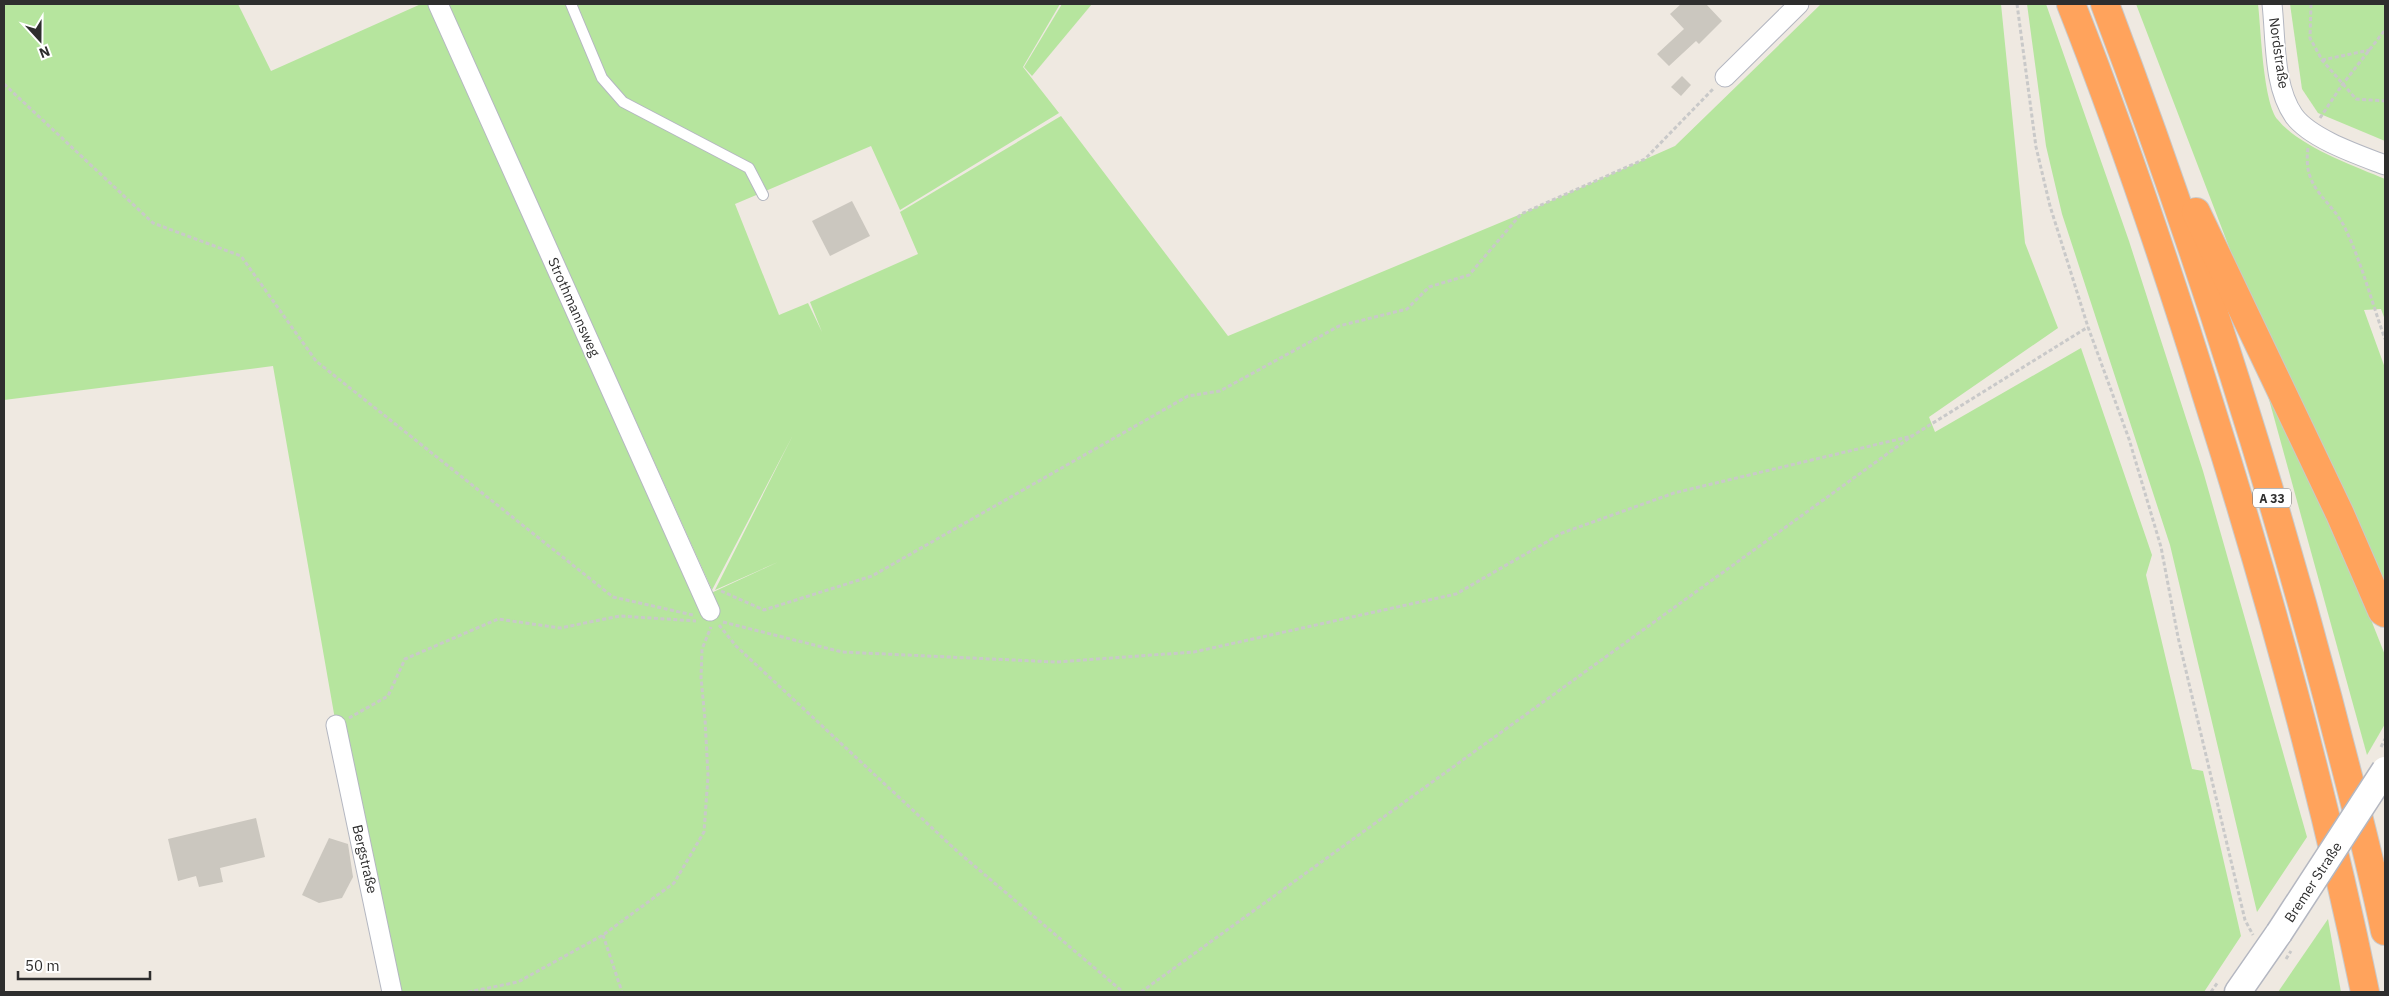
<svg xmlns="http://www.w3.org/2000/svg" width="2389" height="996" viewBox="0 0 2389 996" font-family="'IBM Plex Sans',sans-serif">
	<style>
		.green { fill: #b6e59e }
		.building { fill: #cbc7bf }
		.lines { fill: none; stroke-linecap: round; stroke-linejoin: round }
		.service-casing { stroke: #b4b7c1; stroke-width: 12 }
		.minor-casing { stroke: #b4b7c1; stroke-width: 21 }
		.secondary-casing { stroke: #b4b7c1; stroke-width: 29 }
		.motorway-casing { stroke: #c9c9c9; stroke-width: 30 }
		.path { stroke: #c9c9c9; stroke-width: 3; stroke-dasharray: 4 2.5; stroke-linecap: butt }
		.service { stroke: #fff; stroke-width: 10 }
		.minor { stroke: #fff; stroke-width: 19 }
		.secondary { stroke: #fff; stroke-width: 26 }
		.motorway { stroke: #ffa35c; stroke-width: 28 }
		.secondary-bridge-casing { stroke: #b4b7c1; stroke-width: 29; stroke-linecap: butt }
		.path-bridge { stroke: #c9c9c9; stroke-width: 3; stroke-dasharray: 4 2.5; stroke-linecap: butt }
		.secondary-bridge { stroke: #fff; stroke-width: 26 }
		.labels { text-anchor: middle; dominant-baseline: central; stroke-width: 4; stroke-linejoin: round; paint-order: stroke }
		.shield { fill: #fff; stroke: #6d6d6d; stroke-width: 1 }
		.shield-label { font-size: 12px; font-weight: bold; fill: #2e2e2e }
		.street-label { font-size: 14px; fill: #2e2e2e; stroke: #fff }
	</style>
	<rect width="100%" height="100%" fill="#efe9e1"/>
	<g class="green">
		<polygon points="4,4 238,4 271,71 421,4 428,4 696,600 778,562 715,590 793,435 712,590 448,4 1060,4 1023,67 1059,113 900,210 871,146 735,204 779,315 808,303 822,332 810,302 918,254 900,212 1061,116 1228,336 1521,214 1675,146 1821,4 2001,4 2025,243 2058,328 1929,417 1935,432 2081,348 2152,555 2146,575 2192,769 2203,771 2241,936 2204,992 392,992 336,725 273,366 4,400"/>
		<polygon points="1062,4 1092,4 1032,76 1024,67"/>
		<polygon points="2027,4 2046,4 2129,241 2203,471 2307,837 2257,912 2170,545 2062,214 2046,146"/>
		<path d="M2136,4h122c3,24 5,99 20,116 22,27 76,46 107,59v141l-4,-11 -17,1 21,58v225l-133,-286z"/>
		<polygon points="2290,4 2385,4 2385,141 2318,113 2302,89"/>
		<polygon points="2262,374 2329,514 2385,655 2385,724 2367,755"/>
		<polygon points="2328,919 2341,992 2278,992"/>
	</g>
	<g class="building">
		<polygon points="1681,4 1706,4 1722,21 1699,44 1696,41 1669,66 1657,54 1684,29 1670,14"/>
		<polygon points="1682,76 1691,85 1681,96 1671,87"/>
		<polygon points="852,201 870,236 830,256 812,221"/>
		<polygon points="256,818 265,857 220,868 223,882 199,887 196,876 178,881 168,839"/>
		<polygon points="329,838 348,844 353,877 342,898 319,903 302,895"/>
	</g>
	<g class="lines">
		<defs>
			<polyline id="service" points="571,4 602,78 623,102 749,168 763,195"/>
			<g id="minor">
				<polyline points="438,4 710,611"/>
				<path d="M2272,4c4,35 1,82 22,112 17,23 65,39 91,49"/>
				<polyline points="1725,77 1799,4"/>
				<polyline points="336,725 392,992"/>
			</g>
			<polyline id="secondary" points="2238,992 2279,933"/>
			<g id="motorway">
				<path d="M2071,4c52,132 97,266 139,402 61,193 114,388 155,586"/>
				<path d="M2105,4c86,228 161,460 223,695 20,78 41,154 57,232"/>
				<polyline points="2196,212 2340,514 2382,611 2385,613"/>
			</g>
		</defs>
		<use href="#service" class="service-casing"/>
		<use href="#minor" class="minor-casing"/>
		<use href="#secondary" class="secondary-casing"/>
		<use href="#motorway" class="motorway-casing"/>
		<g class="path">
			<polyline points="2017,4 2036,147 2050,206 2088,327 2129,439 2161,547 2178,637 2245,920 2253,935"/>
			<polyline points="2311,4 2310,38 2322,60 2356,99 2385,101"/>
			<polyline points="2322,60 2370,50"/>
			<polyline points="4,84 153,223 241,256 316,361 613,597 693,615"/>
			<polyline points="2320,118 2342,85 2385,30"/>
			<path d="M2308,148c-6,43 24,51 38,82 16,34 26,73 39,109"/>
			<polyline points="721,591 764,610 872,576 1188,396 1220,391 1339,326 1407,309 1429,287 1469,275 1521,214 1645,159 1714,88"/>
			<polyline points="723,622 842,652 1056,662 1194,652 1456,594 1562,533 1674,493 1912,436"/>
			<polyline points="719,625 736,646 958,852 1123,992"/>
			<polyline points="349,718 388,696 405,659 498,619 560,628 620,616 696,621"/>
			<polyline points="2381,747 2385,739"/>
			<polyline points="603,935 622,992"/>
			<polyline points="468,992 518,982 603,935 674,883 704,832 708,776 705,719 701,678 702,649 711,627"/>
			<polyline points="1141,992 1912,436 2088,327"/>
			<polyline points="2211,992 2218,982"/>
		</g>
		<use href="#service" class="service"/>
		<use href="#minor" class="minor"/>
		<use href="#secondary" class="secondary"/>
		<use href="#motorway" class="motorway"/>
		<defs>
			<polyline id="secondary-bridge" points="2279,933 2385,770"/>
		</defs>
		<use href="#secondary-bridge" class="secondary-bridge-casing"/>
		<polyline class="path-bridge" points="2286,959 2291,951"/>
		<use href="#secondary-bridge" class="secondary-bridge"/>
	</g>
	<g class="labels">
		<rect class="shield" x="2253" y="488.5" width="38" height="19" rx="4"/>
		<g class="shield-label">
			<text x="2272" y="498">A 33</text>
		</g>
		<g class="street-label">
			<text transform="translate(2279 53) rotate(82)">Nordstraße</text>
			<text transform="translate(574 307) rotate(66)">Strothmannsweg</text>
			<text transform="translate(365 859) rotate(77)">Bergstraße</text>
			<text transform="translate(2313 882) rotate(-57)">Bremer Straße</text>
		</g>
	</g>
	<rect width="2389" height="996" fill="none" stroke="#2e2e2e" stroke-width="10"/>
	<g transform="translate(40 40) rotate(159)" stroke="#ffffff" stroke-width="4" paint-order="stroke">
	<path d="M0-4L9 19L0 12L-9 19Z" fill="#2e2e2e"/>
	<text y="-8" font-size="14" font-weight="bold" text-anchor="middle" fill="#2e2e2e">N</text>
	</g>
	<path d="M18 971v8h132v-8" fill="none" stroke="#2e2e2e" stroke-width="2.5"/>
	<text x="25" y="971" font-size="15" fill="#2e2e2e" stroke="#ffffff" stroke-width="4" paint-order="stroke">50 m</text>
</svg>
